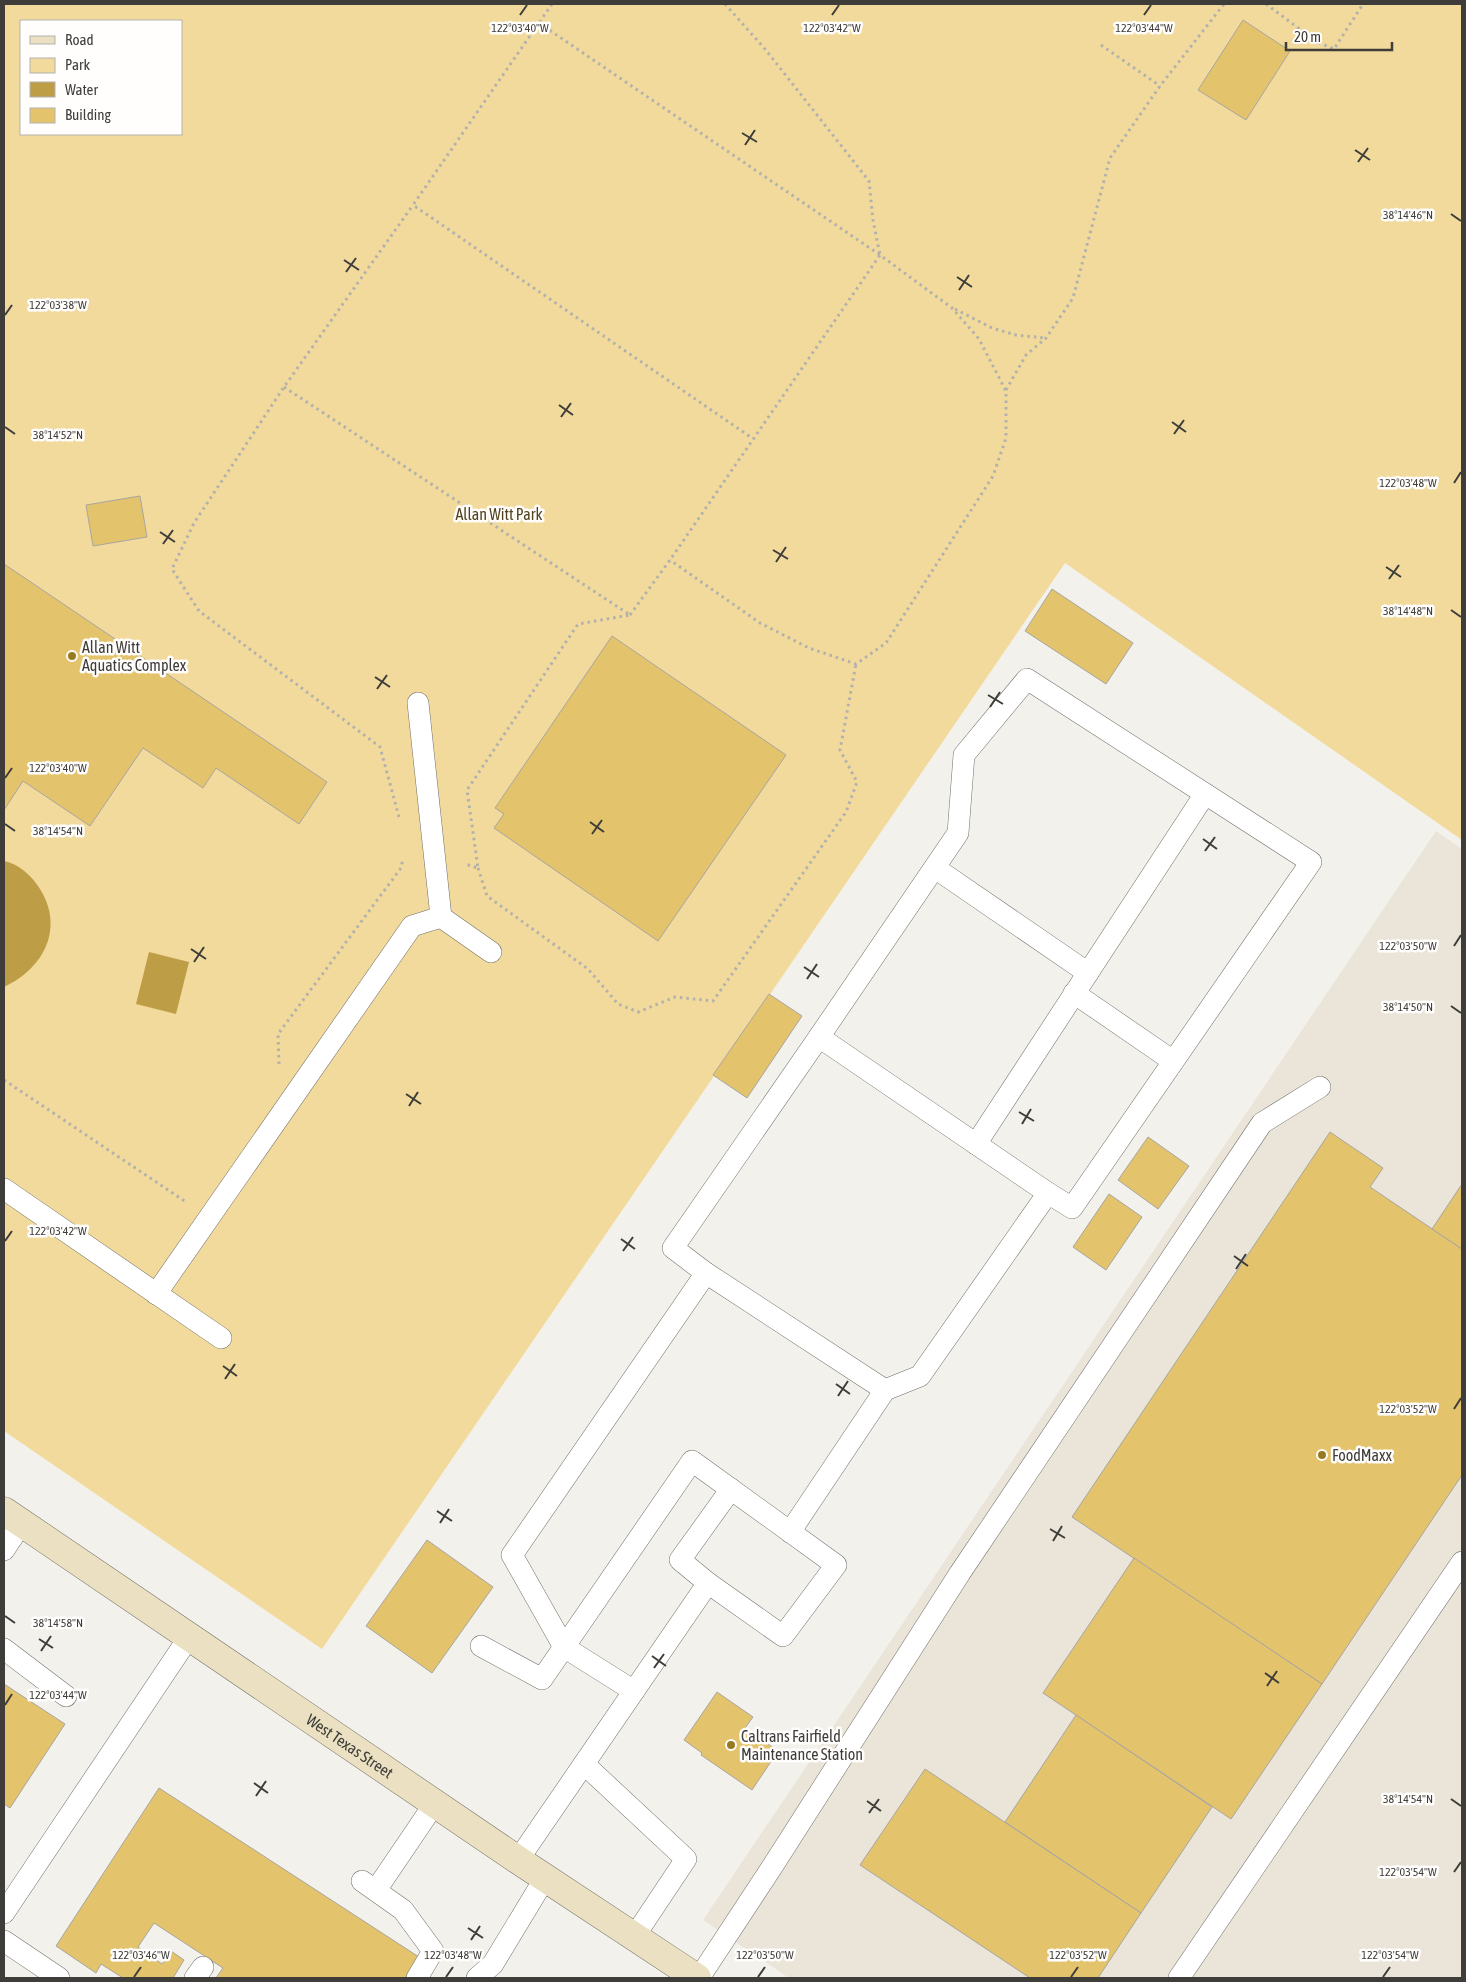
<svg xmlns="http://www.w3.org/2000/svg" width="1466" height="1982" viewBox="0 0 1466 1982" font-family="'Asap Condensed',sans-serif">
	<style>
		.built { fill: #eae5d8 }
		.green { fill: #f2da9c; fill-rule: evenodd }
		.water { fill: #bd9d46 }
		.building { fill: #e3c36c; stroke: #a8a5a0 }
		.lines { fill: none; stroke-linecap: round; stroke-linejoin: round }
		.lane-casing { stroke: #72706a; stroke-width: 22 }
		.secondary-casing { stroke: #72706a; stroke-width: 29 }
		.path { stroke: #b3b1ac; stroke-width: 3; stroke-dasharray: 2.5 4; stroke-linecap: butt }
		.lane { stroke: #fff; stroke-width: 21 }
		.secondary { stroke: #ebe1c2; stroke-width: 28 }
		.ticks { fill: none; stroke: #3e3d3a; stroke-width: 2 }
		.poi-dot { fill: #977a22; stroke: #fffefd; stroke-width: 2 }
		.labels { text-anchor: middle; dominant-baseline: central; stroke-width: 5; stroke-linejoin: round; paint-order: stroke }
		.park-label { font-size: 16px; fill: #50421d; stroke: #fffefd }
		.poi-label { font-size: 16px; fill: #3e3d3a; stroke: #fffefd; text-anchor: start }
		.street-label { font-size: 16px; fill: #3e3d3a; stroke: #fffefd }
		.ticks-label { font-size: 12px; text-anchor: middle; fill: #3e3d3a; stroke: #fffefd; stroke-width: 5; stroke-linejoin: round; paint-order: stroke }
	</style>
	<rect width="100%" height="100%" fill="#f3f1eb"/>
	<polygon class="built" points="1436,831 1462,849 1462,1978 789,1978 703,1920"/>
	<path class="green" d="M4,4h1458v836l-397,-277 -743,1086 -318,-218zM21,21h160v113h-160z"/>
	<g class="water">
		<path d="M4,861c15,3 28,15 36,28 25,40 3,80 -36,98z"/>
		<polygon points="149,952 189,962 176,1014 136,1004"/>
	</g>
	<g class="building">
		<polygon points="1243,20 1290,51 1246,120 1198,90"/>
		<polygon points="140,496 147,537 93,546 86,505"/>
		<polygon points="4,564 327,782 299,824 216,768 203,788 143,748 90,826 23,781 4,810"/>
		<polygon points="1052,589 1133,643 1106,684 1025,631"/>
		<polygon points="612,636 786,755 658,941 494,828 504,814 495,808"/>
		<polygon points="769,994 802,1016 747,1098 713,1075"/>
		<polygon points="1330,1132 1383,1168 1370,1187 1462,1249 1462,1475 1322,1684 1072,1517"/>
		<polygon points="1148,1137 1189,1166 1158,1209 1118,1180"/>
		<polygon points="1462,1184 1462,1249 1432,1229"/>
		<polygon points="1109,1194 1142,1217 1106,1270 1073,1247"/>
		<polygon points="427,1540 493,1587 432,1673 366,1626"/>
		<polygon points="1134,1558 1322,1684 1231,1819 1043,1693"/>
		<polygon points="4,1684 65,1724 10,1808 4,1804"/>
		<polygon points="717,1692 753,1717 745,1728 778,1751 752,1790 701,1755 702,1753 684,1740"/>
		<polygon points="1076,1715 1212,1807 1141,1913 1005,1822"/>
		<polygon points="925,1769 1141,1913 1098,1978 1030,1978 860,1865"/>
		<polygon points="159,1788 419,1957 405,1978 216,1978 223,1968 154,1923 138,1947 162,1964 171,1951 184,1960 173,1978 123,1978 101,1964 96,1973 56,1946"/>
	</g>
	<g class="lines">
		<defs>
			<g id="lane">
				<polyline points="418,703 441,917"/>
				<polyline points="935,868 1088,973"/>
				<polyline points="1074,993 1173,1061"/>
				<polyline points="819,1037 958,833 964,755 1027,679 1311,862 1072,1208 1048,1193"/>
				<polyline points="976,1144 1205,794"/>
				<polyline points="4,1189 221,1338"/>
				<polyline points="706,1273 673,1248 819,1037 1048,1193 920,1376 885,1390"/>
				<polyline points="156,1294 412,926 441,917 491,952"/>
				<polyline points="4,1550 22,1523"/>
				<polyline points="708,1583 680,1560 731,1489"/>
				<polyline points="481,1646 542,1679 692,1461 836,1565 783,1636 708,1583 518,1860"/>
				<polyline points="4,1649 66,1696"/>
				<polyline points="634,1691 564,1647 512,1555 706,1273 885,1390 790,1532"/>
				<polyline points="584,1764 686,1859 634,1937"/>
				<polyline points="362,1881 403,1910 433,1951 417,1978"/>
				<polyline points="376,1890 435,1803"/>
				<polyline points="4,1913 189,1637"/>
				<polyline points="4,1941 59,1978"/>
				<polyline points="195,1978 203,1967"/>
				<polyline points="477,1978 493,1964 545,1878"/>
				<polyline points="699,1978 772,1867 960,1573 1262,1123 1320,1087"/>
				<polyline points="1179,1978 1462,1562"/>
			</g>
			<g id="secondary">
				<path id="s1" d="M4,1511l514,349 179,118"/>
			</g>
		</defs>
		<use href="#lane" class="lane-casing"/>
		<use href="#secondary" class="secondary-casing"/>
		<g class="path">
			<polyline points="552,4 413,205 752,438"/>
			<polyline points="725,4 765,49 869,181 873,220 880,255"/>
			<polyline points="1266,4 1317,42 1334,49 1363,4"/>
			<polyline points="539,23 880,255"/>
			<polyline points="1101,45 1160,86"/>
			<polyline points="955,309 992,328 1016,335 1045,338"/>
			<polyline points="284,387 630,615 578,624 467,790 478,868 465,864"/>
			<polyline points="1006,390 1026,355 1046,338 1073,298 1110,158 1160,86 1224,4"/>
			<polyline points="630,615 670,560 880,255 952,308 979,339 1006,391 1006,438 993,476 886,643 856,664 809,648 760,623 670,560"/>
			<polyline points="399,817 380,747 199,611 172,569 194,523 284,387 413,205"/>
			<polyline points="478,868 487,896 588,969 618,1004 638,1012 675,997 713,1001 846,812 857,782 840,750 856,664"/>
			<polyline points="279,1064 278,1034 401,868 403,859"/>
			<polyline points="4,1080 186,1202"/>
		</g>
		<use href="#lane" class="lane"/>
		<use href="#secondary" class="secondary"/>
	</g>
	<path class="ticks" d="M520,15l7,-10M832,15l7,-10M1144,15l7,-10M742,133l15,9M745,145l10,-15M1355,150l15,10M1358,162l10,-14M1451,214l10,7M344,260l15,10M346,272l10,-14M957,277l15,10M959,290l10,-15M5,315l7,-10M559,405l14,10M561,417l10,-14M1172,422l14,10M5,427l10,7M1174,434l10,-14M1454,483l7,-11M160,532l15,10M163,544l10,-14M773,550l15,9M776,562l10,-15M1386,567l15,10M1389,579l10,-14M1451,610l10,7M375,677l15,10M377,689l10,-14M988,695l15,9M990,707l10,-15M5,778l7,-10M590,822l14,10M5,824l10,7M592,834l10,-14M1203,839l14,10M1205,851l10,-14M1454,946l7,-11M191,949l15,10M194,962l10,-15M804,967l15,10M807,979l10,-15M1451,1006l10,7M406,1094l15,10M409,1106l9,-14M1019,1112l15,9M1022,1124l9,-15M621,1239l14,10M5,1241l7,-10M623,1251l10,-14M1234,1256l14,10M1236,1269l10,-15M223,1366l14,10M225,1379l10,-15M836,1384l14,10M838,1396l10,-15M1454,1409l7,-11M437,1511l15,10M440,1523l9,-14M1050,1529l15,9M1053,1541l9,-15M5,1616l10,7M39,1639l14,9M41,1651l10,-15M652,1656l14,10M654,1668l10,-14M1265,1673l14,10M1267,1686l10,-15M5,1705l7,-11M254,1783l14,10M256,1796l10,-15M1451,1799l10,7M867,1801l14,10M869,1813l10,-14M1454,1872l7,-10M468,1928l15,10M471,1940l9,-14M134,1977l7,-10M446,1977l7,-10M758,1977l7,-10M1071,1977l7,-10M1383,1977l7,-10"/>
	<g class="poi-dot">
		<circle cx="72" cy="656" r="5"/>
		<circle cx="1322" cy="1455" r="5"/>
		<circle cx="731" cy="1745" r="5"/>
	</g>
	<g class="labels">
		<g class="park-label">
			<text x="499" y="514">Allan Witt Park</text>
		</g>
		<g class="poi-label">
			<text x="82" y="647">Allan Witt<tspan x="82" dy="18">Aquatics Complex</tspan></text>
			<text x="1332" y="1455">FoodMaxx</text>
			<text x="741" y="1736">Caltrans Fairfield<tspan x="741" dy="18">Maintenance Station</tspan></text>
		</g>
		<g class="street-label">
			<text stroke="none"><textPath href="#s1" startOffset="418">West Texas Street</textPath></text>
		</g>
	</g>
	<g class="ticks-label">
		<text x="520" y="32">122°03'40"W</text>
		<text x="832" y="32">122°03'42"W</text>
		<text x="1144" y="32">122°03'44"W</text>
		<text x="1408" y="219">38°14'46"N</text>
		<text x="58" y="309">122°03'38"W</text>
		<text x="58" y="439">38°14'52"N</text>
		<text x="1408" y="487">122°03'48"W</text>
		<text x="1408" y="615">38°14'48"N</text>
		<text x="58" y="772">122°03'40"W</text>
		<text x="58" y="835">38°14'54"N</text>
		<text x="1408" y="950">122°03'50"W</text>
		<text x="1408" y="1011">38°14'50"N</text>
		<text x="58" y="1235">122°03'42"W</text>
		<text x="1408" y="1413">122°03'52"W</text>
		<text x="58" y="1627">38°14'58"N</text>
		<text x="58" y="1699">122°03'44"W</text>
		<text x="1408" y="1803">38°14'54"N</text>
		<text x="1408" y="1876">122°03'54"W</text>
		<text x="141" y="1959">122°03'46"W</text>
		<text x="453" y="1959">122°03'48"W</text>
		<text x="765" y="1959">122°03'50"W</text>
		<text x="1078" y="1959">122°03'52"W</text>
		<text x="1390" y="1959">122°03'54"W</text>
	</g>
	<rect width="1466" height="1982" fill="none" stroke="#3e3d3a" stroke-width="10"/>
	<rect x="20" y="20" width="162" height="115" fill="#fffefd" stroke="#b2b1af"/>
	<rect x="30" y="36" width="25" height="8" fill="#ebe1c2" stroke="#b2b1af"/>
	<text x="65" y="45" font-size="15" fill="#3e3d3a">Road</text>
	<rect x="30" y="58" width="25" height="15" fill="#f2da9c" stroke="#b2b1af"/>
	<text x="65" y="70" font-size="15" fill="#3e3d3a">Park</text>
	<rect x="30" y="82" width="25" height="15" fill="#bd9d46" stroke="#b2b1af"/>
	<text x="65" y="95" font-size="15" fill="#3e3d3a">Water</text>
	<rect x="30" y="108" width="25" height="15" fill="#e3c36c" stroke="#b2b1af"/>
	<text x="65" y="120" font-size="15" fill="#3e3d3a">Building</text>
	<path d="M1286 42v8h106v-8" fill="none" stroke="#3e3d3a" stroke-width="2.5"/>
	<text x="1294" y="42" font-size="15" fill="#3e3d3a" stroke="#fffefd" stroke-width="4" paint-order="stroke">20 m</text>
</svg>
